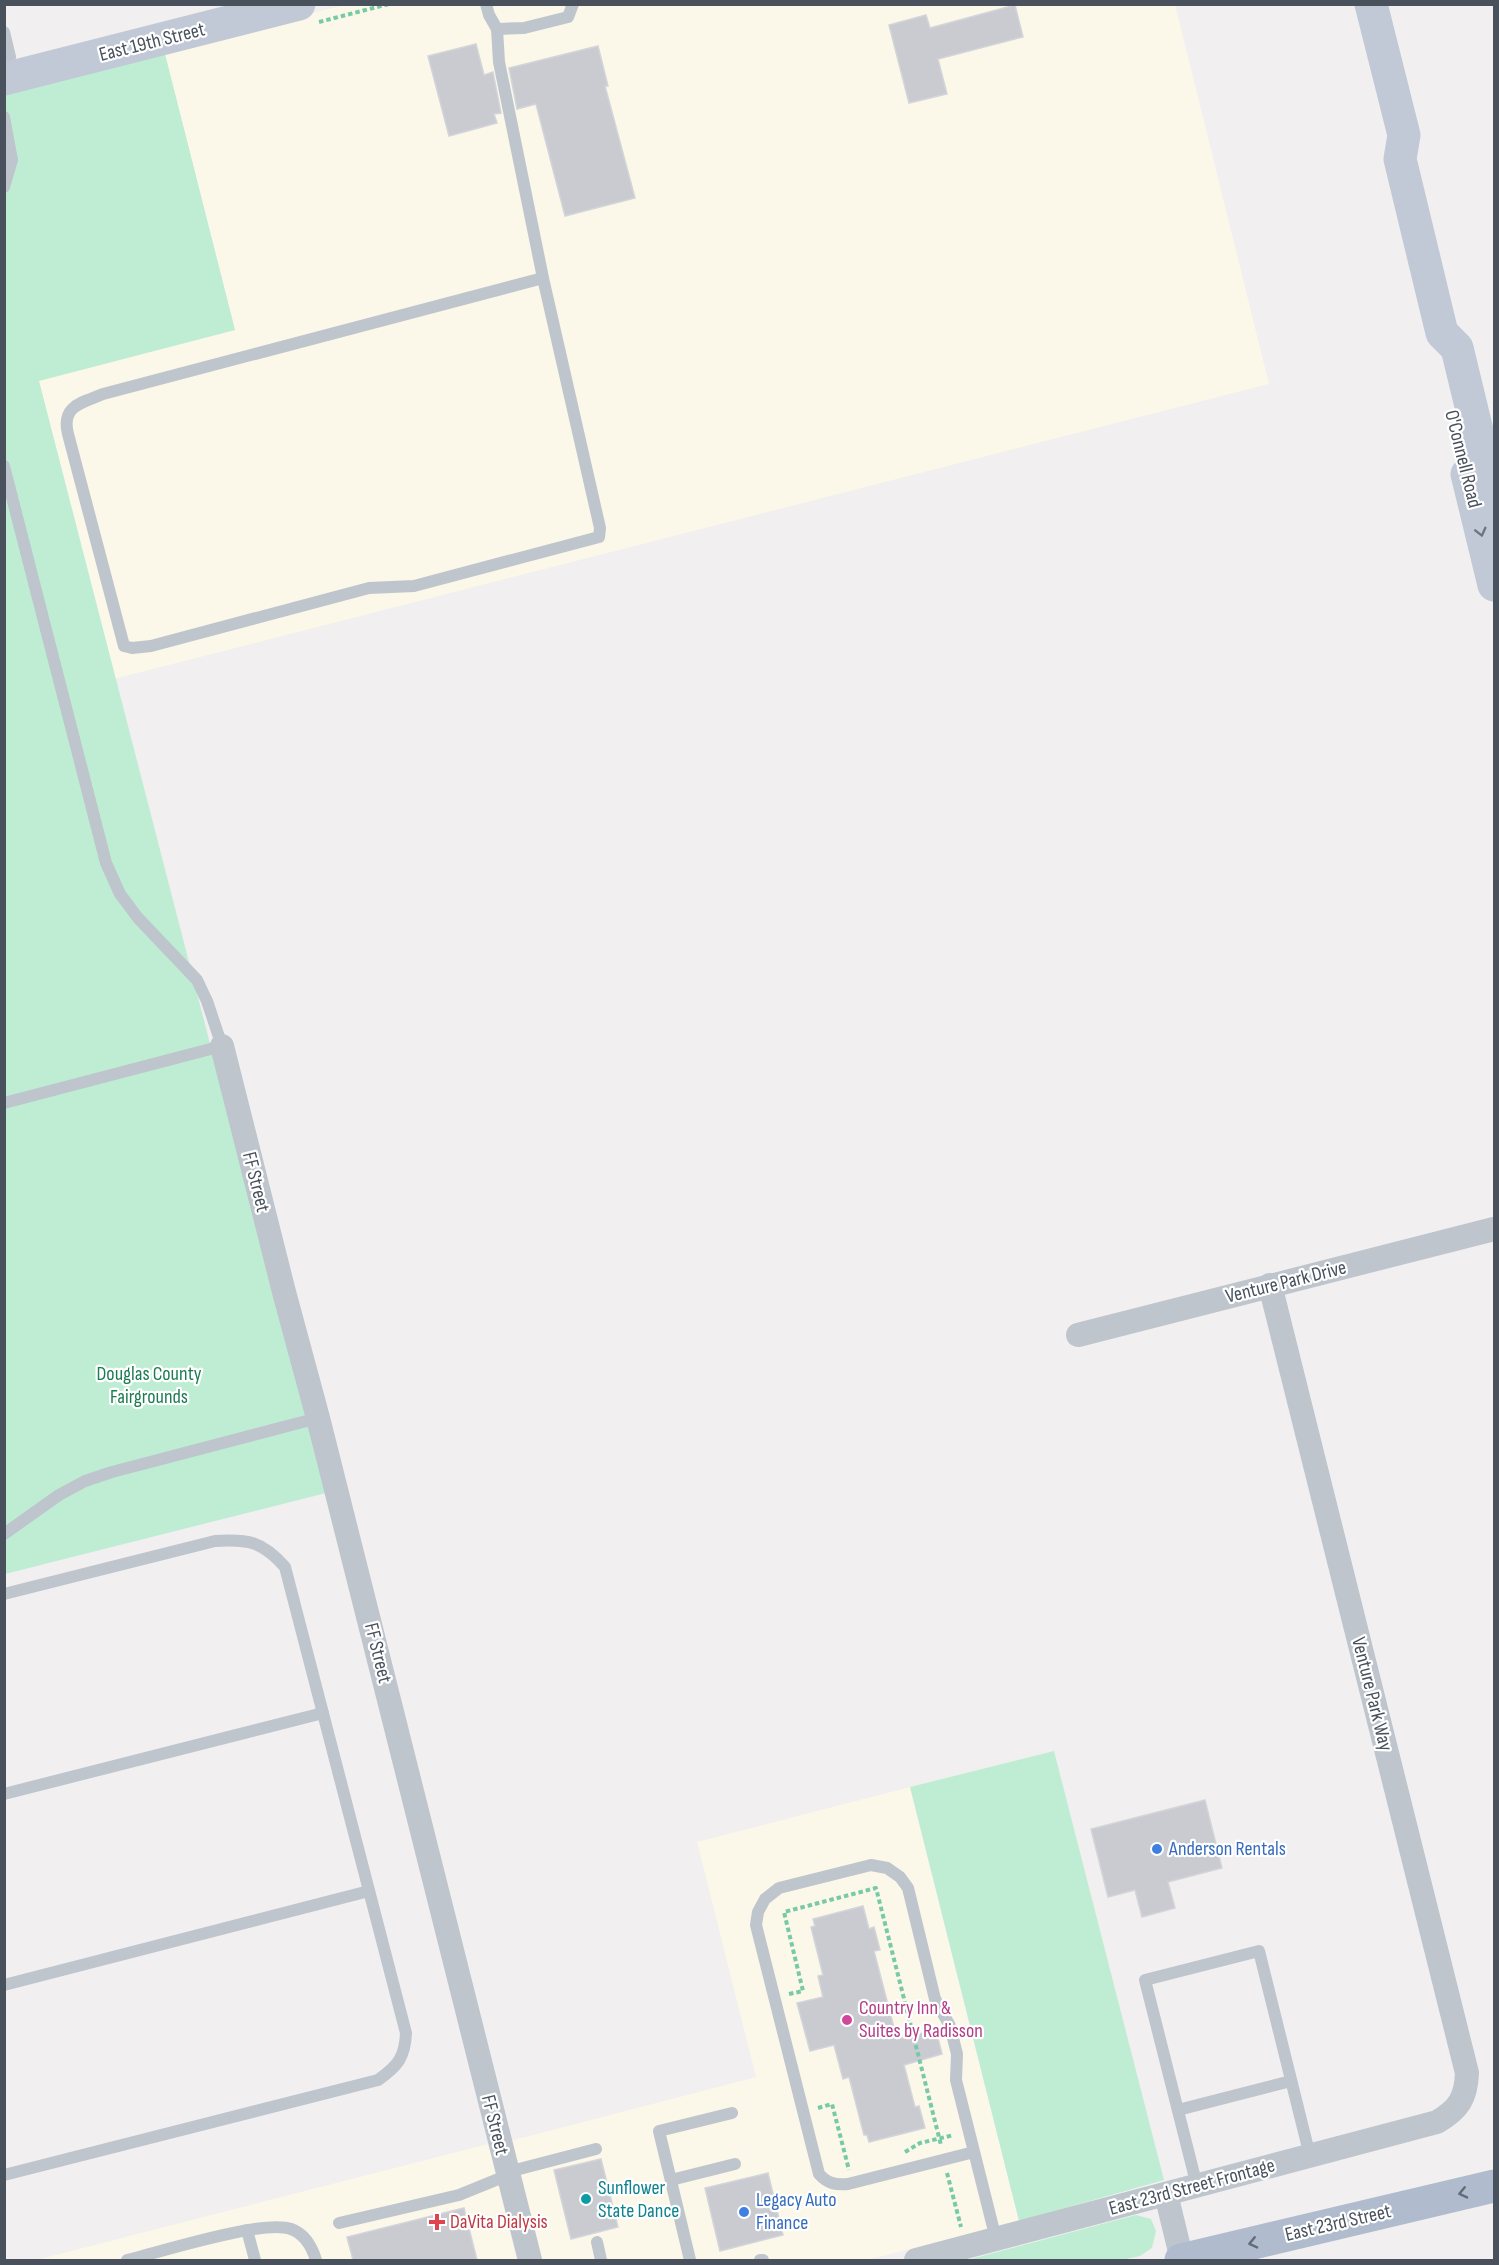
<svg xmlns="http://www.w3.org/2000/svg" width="1499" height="2265" viewBox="0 0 1499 2265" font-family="'Sofia Sans Condensed',sans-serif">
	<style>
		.commercial { fill: #fbf7e9 }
		.green { fill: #bfedd4 }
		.building { fill: #c9cbd1; stroke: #d3d5da; stroke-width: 1.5 }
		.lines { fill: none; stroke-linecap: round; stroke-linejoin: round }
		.path { stroke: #78caa7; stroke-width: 4; stroke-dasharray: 4.5 3; stroke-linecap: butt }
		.lane { stroke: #bec5cd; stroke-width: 12 }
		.street { stroke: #bec5cd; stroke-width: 24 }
		.secondary { stroke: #c0c9d5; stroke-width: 33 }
		.primary { stroke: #b0bccd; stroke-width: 33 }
		.oneway { stroke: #6c7580 }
		.oneway2 { stroke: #626c78 }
		.shop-dot { fill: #3f7fe0; stroke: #fff; stroke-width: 2 }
		.hotel-dot { fill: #d1479c; stroke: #fff; stroke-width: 2 }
		.culture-dot { fill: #0f9aa8; stroke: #fff; stroke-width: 2 }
		.health-dot { fill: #e0444e; stroke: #fff; stroke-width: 2 }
		.labels { text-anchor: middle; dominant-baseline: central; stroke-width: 4.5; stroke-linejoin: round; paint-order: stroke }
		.street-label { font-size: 20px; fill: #48515c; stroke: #fff }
		.park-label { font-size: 20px; fill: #1b7b51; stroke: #fff }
		.shop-label { font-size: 20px; fill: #366cbe; stroke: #fff; text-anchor: start }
		.hotel-label { font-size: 20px; fill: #b23c85; stroke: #fff; text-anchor: start }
		.culture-label { font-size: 20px; fill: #0d838f; stroke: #fff; text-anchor: start }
		.health-label { font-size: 20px; fill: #be3a42; stroke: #fff; text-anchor: start }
	</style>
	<rect width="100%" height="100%" fill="#f1efef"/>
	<g class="commercial">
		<polygon points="1175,4 1269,384 114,679 39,380 235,330 164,50 344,5"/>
		<polygon points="910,1787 1019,2221 867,2260 541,2260 510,2141 756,2077 697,1842"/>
		<polygon points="488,2144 517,2260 36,2260"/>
	</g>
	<g class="green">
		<polygon points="164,50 235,330 39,381 326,1493 5,1574 5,91"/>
		<polygon points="1054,1751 1164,2180 1019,2221 910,1787"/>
		<polygon points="1136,2215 1151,2219 1156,2231 1152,2248 1140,2256 1121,2260 967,2260"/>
	</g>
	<g class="building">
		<polygon points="1015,5 1023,37 938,59 947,94 909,103 889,25 926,15 930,28"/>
		<polygon points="476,44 484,75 493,72 501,113 494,114 497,123 449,136 428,56"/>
		<polygon points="598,46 608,86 605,86 635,198 565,216 536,104 517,109 509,68"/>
		<polygon points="1205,1800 1222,1868 1168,1882 1175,1908 1142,1917 1135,1890 1108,1897 1091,1829"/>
		<polygon points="863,1906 869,1929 874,1927 880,1950 874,1951 897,2039 936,2030 942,2054 904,2065 915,2107 919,2106 925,2128 869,2142 867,2135 864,2135 849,2077 843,2079 834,2045 810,2051 797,2003 823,1997 818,1976 823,1975 811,1927 815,1926 813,1919"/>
		<polygon points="601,2159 618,2227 571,2239 554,2170"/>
		<polygon points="768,2173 783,2235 720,2251 705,2188"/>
		<polygon points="464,2208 477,2260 353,2260 347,2237"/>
	</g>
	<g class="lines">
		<g class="path">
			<polyline points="319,22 389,4"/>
			<polyline points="789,1994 803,1991 784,1912 876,1888 941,2145"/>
			<polyline points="818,2108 832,2104 849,2170"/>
			<polyline points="905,2152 920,2143 954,2135"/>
			<polyline points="947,2173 961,2227"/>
		</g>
		<g class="lane">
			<polyline points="486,4 489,15 497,29 524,28 568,17 573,4"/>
			<path d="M497,29l2,33 44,216 -440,116c-22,9 -42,12 -35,40l56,212 8,2 19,-2 218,-58 45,-2 185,-49 1,-9 -57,-250"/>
			<polyline points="4,32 10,57 4,67"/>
			<polyline points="4,117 12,160 4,187"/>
			<polyline points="4,466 106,863 120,894 138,918 197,980 207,1001 222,1046 4,1103"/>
			<polyline points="4,1534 59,1495 85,1481 112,1472 318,1418"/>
			<path d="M4,1594l211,-53c33,-2 47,0 70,26l121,466c-1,24 -8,33 -28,47l-374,95"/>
			<polyline points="4,1794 323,1713"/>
			<polyline points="4,1985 369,1891"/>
			<polyline points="1178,2110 1291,2081"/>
			<path d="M974,2152l-126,32c-12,1 -20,0 -29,-10l-63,-249 2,-13 7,-13 14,-11 92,-23 16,3 13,9 8,11 27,111 15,27 7,28 -1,26 40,159"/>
			<polyline points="508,2172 596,2149"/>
			<polyline points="671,2180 735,2164"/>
			<polyline points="1197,2186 1145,1980 1259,1951 1310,2156"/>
			<polyline points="339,2223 459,2195 508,2175"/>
			<polyline points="247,2230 255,2260"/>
			<polyline points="597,2242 601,2260"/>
			<path d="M127,2260c33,-8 136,-41 164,-31 14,5 21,18 25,31"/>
			<polyline points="690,2260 659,2131 732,2113"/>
			<polyline points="760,2260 763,2260"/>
		</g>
		<g class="street">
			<polyline points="222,1046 284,1292 318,1418 530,2260"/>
			<polyline points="1078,1335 1494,1229"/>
			<polyline points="1166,2194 1182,2260"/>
			<path d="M916,2260l521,-138c22,-13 29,-24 30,-49l-197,-788"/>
		</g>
		<g class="secondary">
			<polyline points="1371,4 1404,135 1400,159 1442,333 1457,348 1494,501"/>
			<polyline points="4,79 299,4"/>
			<polyline points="1467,474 1494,585"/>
		</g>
		<polyline class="primary" points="1181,2260 1494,2186"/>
	</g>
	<defs><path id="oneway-chevron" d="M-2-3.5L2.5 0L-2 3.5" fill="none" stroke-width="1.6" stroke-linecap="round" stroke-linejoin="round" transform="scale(1.5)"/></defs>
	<use class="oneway" href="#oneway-chevron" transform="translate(1481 532) rotate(76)"/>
	<g class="oneway2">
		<use href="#oneway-chevron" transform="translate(1463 2193) rotate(167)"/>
		<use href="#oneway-chevron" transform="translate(1253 2243) rotate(167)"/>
	</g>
	<g class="shop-dot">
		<circle cx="1157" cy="1849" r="6"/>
		<circle cx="744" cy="2212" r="6"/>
	</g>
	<circle class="hotel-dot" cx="847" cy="2020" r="6"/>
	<circle class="culture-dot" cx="586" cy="2199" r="6"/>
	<path class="health-dot" d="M434 2213h6v6h6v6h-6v6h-6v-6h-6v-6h6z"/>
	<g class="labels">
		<g class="street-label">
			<text transform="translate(152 42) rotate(-14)">East 19th Street</text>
			<text transform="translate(1463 459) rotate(76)">O'Connell Road</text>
			<text transform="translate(256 1182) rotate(76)">FF Street</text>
			<text transform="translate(1286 1282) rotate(-14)">Venture Park Drive</text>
			<text transform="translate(378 1653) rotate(76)">FF Street</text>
			<text transform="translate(1372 1694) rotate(76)">Venture Park Way</text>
			<text transform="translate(495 2125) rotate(76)">FF Street</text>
			<text transform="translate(1192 2187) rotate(-15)">East 23rd Street Frontage</text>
			<text transform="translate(1338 2223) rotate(-13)">East 23rd Street</text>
		</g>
		<g class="park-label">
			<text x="149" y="1374">Douglas County<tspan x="149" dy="23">Fairgrounds</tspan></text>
		</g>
		<g class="shop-label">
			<text x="1169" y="1849">Anderson Rentals</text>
			<text x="756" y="2200">Legacy Auto<tspan x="756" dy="23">Finance</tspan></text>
		</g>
		<g class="hotel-label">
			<text x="859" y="2008">Country Inn &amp;<tspan x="859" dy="23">Suites by Radisson</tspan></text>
		</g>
		<g class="culture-label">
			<text x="598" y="2188">Sunflower<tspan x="598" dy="23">State Dance</tspan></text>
		</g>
		<g class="health-label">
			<text x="450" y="2222">DaVita Dialysis</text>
		</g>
	</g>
	<rect width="1499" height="2265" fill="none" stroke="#48515c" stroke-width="12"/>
</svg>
